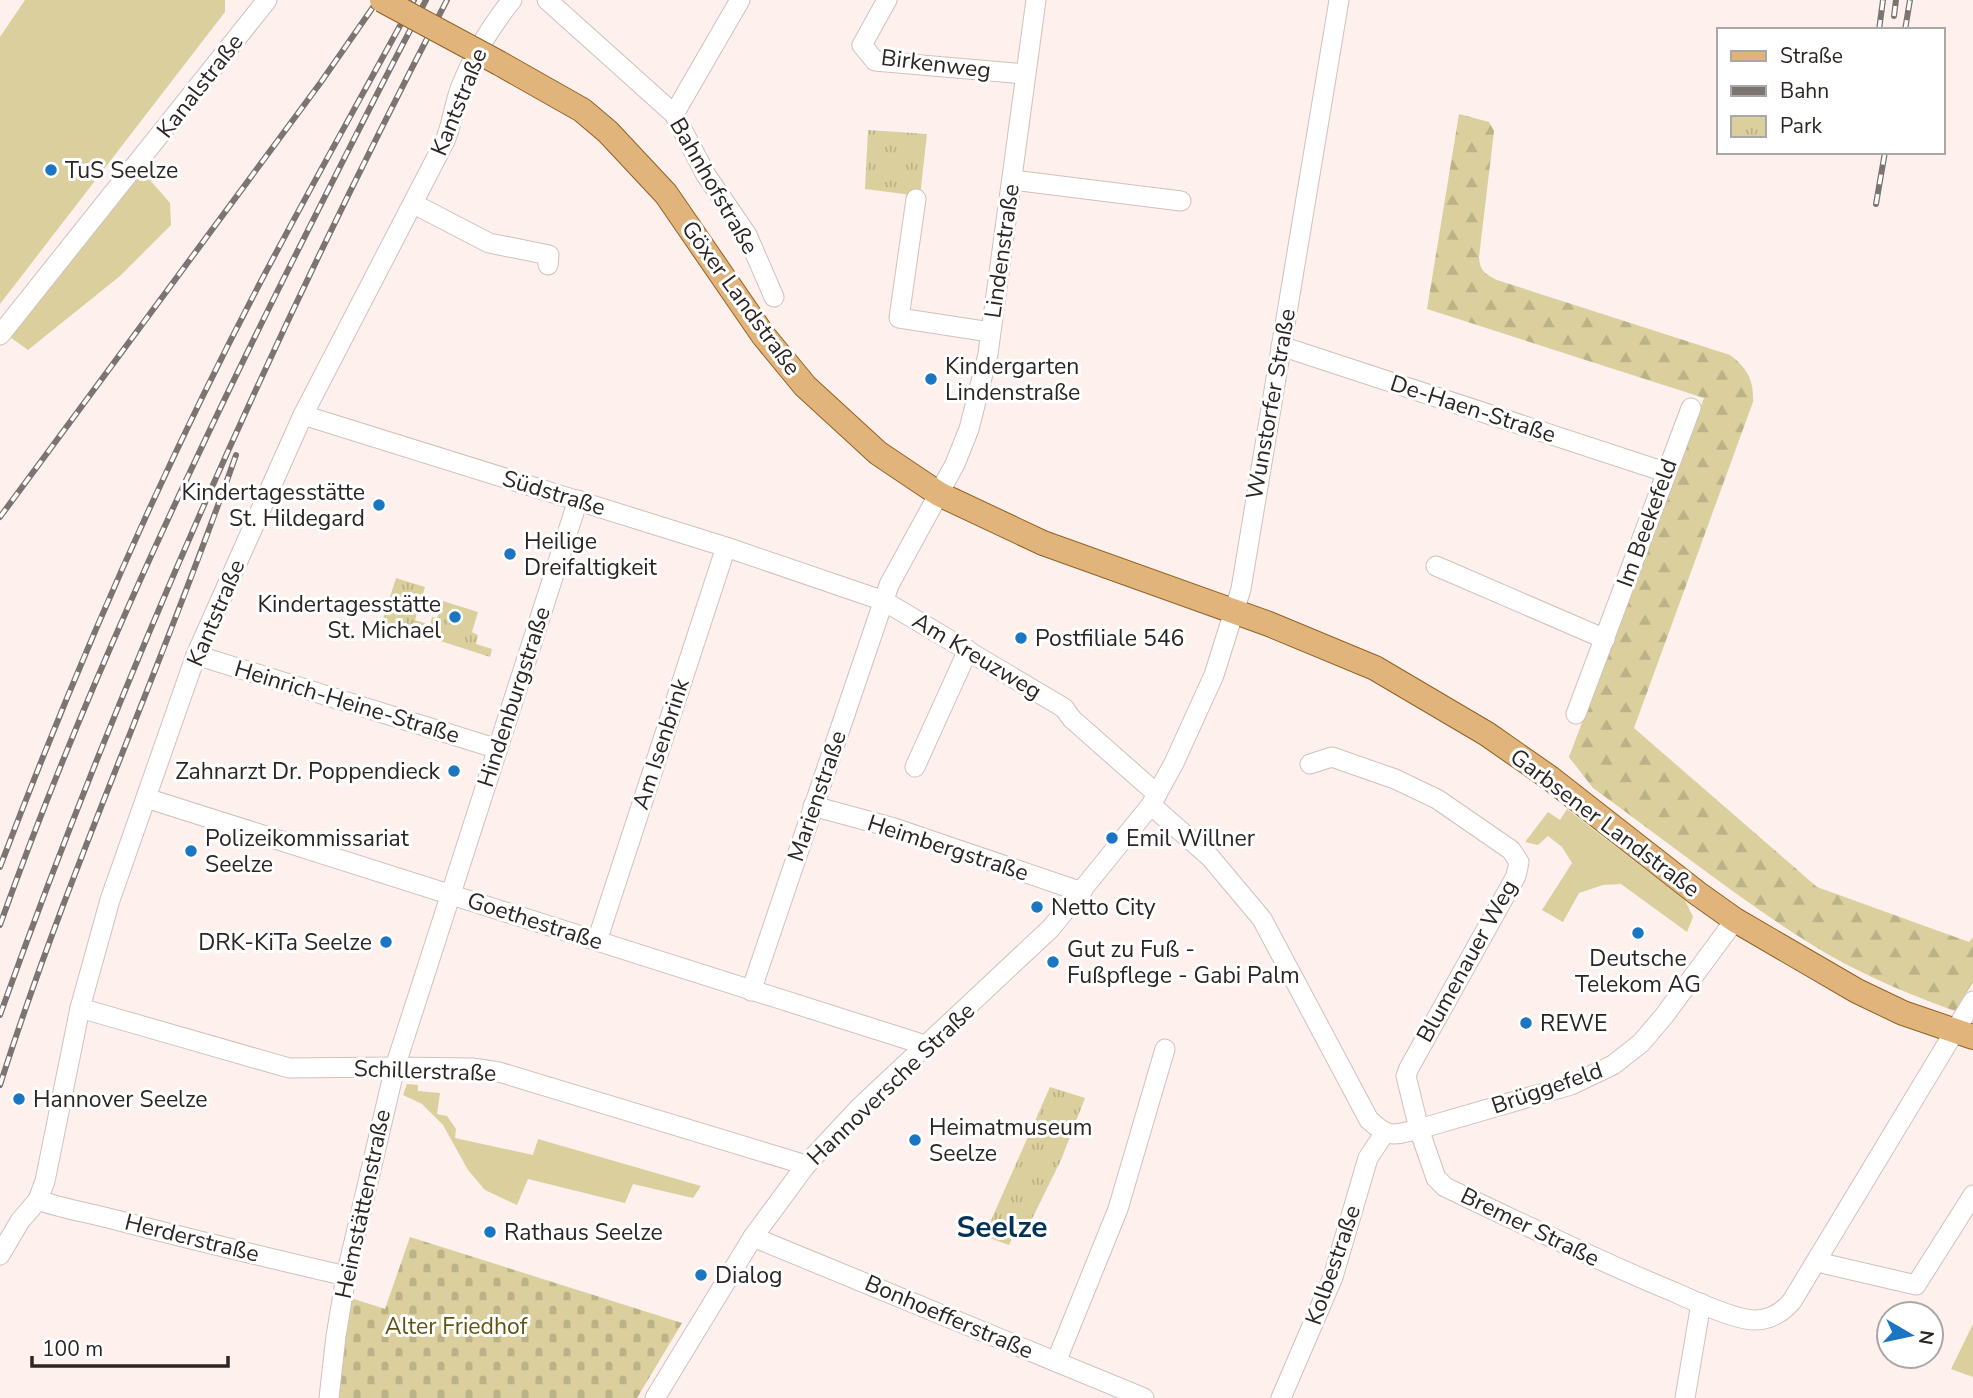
<svg xmlns="http://www.w3.org/2000/svg" width="1973" height="1398" viewBox="0 0 1973 1398" font-family="'Nunito Sans',sans-serif">
	<style>
		.green { fill: #dbd09d }
		.forest { fill: url(#forest-firs) }
		.cemetery { fill: url(#cemetery-stones) }
		.park { fill: url(#park-tufts) }
		.lines { fill: none; stroke-linecap: round; stroke-linejoin: round }
		.minor-casing { stroke: #d0c1bc; stroke-width: 21 }
		.major-casing { stroke: #936223; stroke-width: 26 }
		.minor { stroke: #fff; stroke-width: 19 }
		.major { stroke: #e0b47b; stroke-width: 24 }
		.rail-casing { stroke: #7c7471; stroke-width: 6 }
		.rail { stroke: #fff; stroke-width: 3.5; stroke-dasharray: 10; stroke-linecap: butt }
		.major-bridge-casing { stroke: #936223; stroke-width: 26; stroke-linecap: butt }
		.major-bridge { stroke: #e0b47b; stroke-width: 24 }
		.poi-dot { fill: #1a76c3; stroke: #fff; stroke-width: 2.5 }
		.labels { text-anchor: middle; dominant-baseline: central; stroke-width: 6; stroke-linejoin: round; paint-order: stroke }
		.street-label { font-size: 23px; fill: #2b2624; stroke: #fff }
		.poi-label { font-size: 23px; fill: #2b2624; stroke: #fff; text-anchor: start }
		.park-label { font-size: 23px; fill: #605312; stroke: #fff }
		.district-label { font-size: 30px; font-weight: bold; fill: #063257; stroke: #fff }
	</style>
	<defs>
		<pattern id="forest-firs" width="22" height="20" patternUnits="userSpaceOnUse" patternTransform="scale(1.75)"><rect width="22" height="20" fill="#dbd09d"/><path d="M5 1l3.5 6h-7zM16 11l3.5 6h-7z" fill="#bcb287"/></pattern>
		<pattern id="cemetery-stones" width="16" height="16" patternUnits="userSpaceOnUse" patternTransform="scale(1.75)"><rect width="16" height="16" fill="#dbd09d"/><path d="M2 7V4a2 2 0 0 1 4 0v3zM10 15v-3a2 2 0 0 1 4 0v3z" fill="#bcb287"/></pattern>
		<pattern id="park-tufts" width="24" height="20" patternUnits="userSpaceOnUse" patternTransform="scale(1.75)"><rect width="24" height="20" fill="#dbd09d"/><path d="M3 7l-1-3M5 7V3M7 7l1-3M15 17l-1-3M17 17v-4M19 17l1-3" fill="none" stroke="#bcb287"/></pattern>
	</defs>
	<rect width="100%" height="100%" fill="#fdf0ed"/>
	<g class="green">
		<polygon points="25,0 225,0 225,12 0,304 0,37"/>
		<polygon points="143,172 170,203 171,225 120,276 28,350 10,337"/>
		<polygon points="1567,809 1685,900 1693,917 1687,932 1621,884 1603,885 1579,893 1563,922 1542,910 1572,863 1562,847 1548,836 1538,845 1525,842 1548,812 1560,820"/>
		<polygon points="407,1084 418,1085 418,1091 440,1093 437,1114 447,1116 456,1129 455,1138 533,1155 538,1139 701,1186 693,1198 633,1184 625,1203 528,1179 517,1205 485,1190 468,1170 443,1125 422,1104 403,1095"/>
		<polygon points="1973,1324 1973,1377 1951,1369"/>
	</g>
	<path class="forest" d="M1459,114l30,8 5,9 -15,126c1,14 6,17 18,23l233,75c17,13 24,25 23,47l-119,326 183,159 152,55 4,-5v45l-18,29c-56,-20 -113,-45 -163,-79 -68,-45 -133,-96 -199,-144l-24,-31 135,-359 -277,-89z"/>
	<polygon class="cemetery" points="410,1237 682,1323 637,1398 337,1398 351,1298 385,1309"/>
	<g class="park">
		<polygon points="868,130 927,134 920,196 865,189"/>
		<polygon points="396,578 425,587 415,620 430,625 432,617 437,618 443,601 478,612 472,632 478,635 476,644 492,649 490,657 382,622"/>
		<polygon points="1050,1087 1085,1098 1061,1160 1030,1223 1022,1229 1017,1228 1009,1245 984,1236"/>
	</g>
	<g class="lines">
		<defs>
			<g id="minor">
				<polyline points="547,0 674,114 706,175 747,235 774,297"/>
				<polyline points="887,0 862,45 875,61 1025,74"/>
				<polyline points="674,114 740,0"/>
				<polyline points="1013,180 1181,201"/>
				<polyline points="916,199 899,318 990,332"/>
				<polyline points="414,204 489,243 549,255 548,265"/>
				<polyline points="0,335 267,0"/>
				<polyline points="1281,346 1665,472"/>
				<polyline points="303,415 726,547 884,601 1064,708 1072,719 1157,794"/>
				<polyline points="1436,566 1605,639"/>
				<polyline points="196,655 498,749"/>
				<polyline points="1576,714 1691,408"/>
				<polyline points="1310,764 1332,757 1395,779 1437,799 1511,850 1519,862 1516,876 1409,1068 1406,1076 1419,1129 1571,1085 1613,1065 1641,1043 1664,1016 1735,920"/>
				<polyline points="915,767 968,650"/>
				<polyline points="146,798 925,1045"/>
				<path d="M1151,805l59,52 52,62 107,201c21,19 24,15 50,9l17,49 9,9c76,36 151,73 229,105 20,9 61,28 81,28 15,0 28,-8 37,-19l181,-300"/>
				<polyline points="813,806 894,828 1082,892"/>
				<polyline points="597,941 726,547"/>
				<polyline points="751,991 889,585 955,464 969,429 988,354 1036,0"/>
				<polyline points="80,1008 289,1068 395,1067 472,1068 499,1072 806,1165"/>
				<path d="M38,1200c25,9 52,13 78,20 77,20 153,38 230,56"/>
				<polyline points="753,1237 1144,1398"/>
				<path d="M0,1255l20,-34 18,-21 7,-19 35,-173 30,-108 86,-245 107,-240 142,-274c7,-17 9,-35 15,-52 12,-31 31,-63 52,-89"/>
				<polyline points="1817,1262 1916,1285 1973,1195"/>
				<polyline points="1056,1362 1118,1209 1165,1049"/>
				<polyline points="329,1398 336,1336 346,1276 395,1067 578,500"/>
				<polyline points="655,1398 753,1237 806,1165 859,1108 1051,928 1151,805 1174,763 1214,675 1241,589 1339,0"/>
				<polyline points="1281,1398 1333,1277 1368,1158 1384,1134"/>
				<polyline points="1685,1398 1701,1303"/>
			</g>
			<polyline id="major" points="499,63 582,110 608,132 666,194 763,335 805,386 878,453 939,494 1043,543 1269,624 1375,668 1487,734 1550,778 1697,893 1735,920 1857,991 1903,1013 1973,1037"/>
		</defs>
		<use href="#minor" class="minor-casing"/>
		<use href="#major" class="major-casing"/>
		<use href="#minor" class="minor"/>
		<use href="#major" class="major"/>
		<defs>
			<g id="rail">
				<polyline points="1894,16 1896,0"/>
				<polyline points="1879,30 1883,0"/>
				<polyline points="1905,30 1910,0"/>
				<polyline points="1876,204 1885,152"/>
				<polyline points="0,517 321,82 378,0"/>
				<path d="M0,867c76,-200 161,-395 260,-584 50,-95 103,-189 154,-283"/>
				<path d="M0,925c78,-218 175,-427 277,-633 49,-98 98,-196 149,-292"/>
				<path d="M0,1015c125,-348 276,-687 447,-1015"/>
				<path d="M0,1085c68,-213 162,-418 236,-630"/>
			</g>
		</defs>
		<use href="#rail" class="rail-casing"/>
		<use href="#rail" class="rail"/>
		<defs>
			<polyline id="major-bridge" points="382,0 499,63"/>
		</defs>
		<use href="#major-bridge" class="major-bridge-casing"/>
		<use href="#major-bridge" class="major-bridge"/>
	</g>
	<g class="poi-dot">
		<circle cx="51" cy="170" r="7"/>
		<circle cx="931" cy="379" r="7"/>
		<circle cx="379" cy="505" r="7"/>
		<circle cx="510" cy="554" r="7"/>
		<circle cx="455" cy="617" r="7"/>
		<circle cx="1021" cy="638" r="7"/>
		<circle cx="454" cy="771" r="7"/>
		<circle cx="1112" cy="838" r="7"/>
		<circle cx="191" cy="851" r="7"/>
		<circle cx="1037" cy="907" r="7"/>
		<circle cx="1638" cy="933" r="7"/>
		<circle cx="386" cy="942" r="7"/>
		<circle cx="1053" cy="962" r="7"/>
		<circle cx="1526" cy="1023" r="7"/>
		<circle cx="19" cy="1099" r="7"/>
		<circle cx="915" cy="1140" r="7"/>
		<circle cx="490" cy="1232" r="7"/>
		<circle cx="701" cy="1275" r="7"/>
	</g>
	<g class="labels">
		<g class="street-label">
			<text transform="translate(936 64) rotate(7)">Birkenweg</text>
			<text transform="translate(200 86) rotate(-52)">Kanalstraße</text>
			<text transform="translate(459 102) rotate(-68)">Kantstraße</text>
			<text transform="translate(714 186) rotate(60)">Bahnhofstraße</text>
			<text transform="translate(1002 251) rotate(-82)">Lindenstraße</text>
			<text transform="translate(741 298) rotate(54)">Göxer Landstraße</text>
			<text transform="translate(1271 404) rotate(-80)">Wunstorfer Straße</text>
			<text transform="translate(1473 409) rotate(18)">De-Haen-Straße</text>
			<text transform="translate(554 493) rotate(17)">Südstraße</text>
			<text transform="translate(1647 523) rotate(-70)">Im Beekefeld</text>
			<text transform="translate(216 613) rotate(-67)">Kantstraße</text>
			<text transform="translate(977 656) rotate(31)">Am Kreuzweg</text>
			<text transform="translate(514 697) rotate(-72)">Hindenburgstraße</text>
			<text transform="translate(347 702) rotate(17)">Heinrich-Heine-Straße</text>
			<text transform="translate(661 744) rotate(-72)">Am Isenbrink</text>
			<text transform="translate(817 796) rotate(-71)">Marienstraße</text>
			<text transform="translate(1605 823) rotate(37)">Garbsener Landstraße</text>
			<text transform="translate(948 848) rotate(18)">Heimbergstraße</text>
			<text transform="translate(535 921) rotate(18)">Goethestraße</text>
			<text transform="translate(1467 961) rotate(-61)">Blumenauer Weg</text>
			<text transform="translate(425 1071) rotate(2)">Schillerstraße</text>
			<text transform="translate(891 1084) rotate(-44)">Hannoversche Straße</text>
			<text transform="translate(1547 1088) rotate(-19)">Brüggefeld</text>
			<text transform="translate(363 1204) rotate(-78)">Heimstättenstraße</text>
			<text transform="translate(1530 1227) rotate(26)">Bremer Straße</text>
			<text transform="translate(192 1238) rotate(14)">Herderstraße</text>
			<text transform="translate(1333 1265) rotate(-71)">Kolbestraße</text>
			<text transform="translate(949 1317) rotate(23)">Bonhoefferstraße</text>
		</g>
		<g class="poi-label">
			<text x="65" y="170">TuS Seelze</text>
			<text x="945" y="366">Kindergarten<tspan x="945" dy="26">Lindenstraße</tspan></text>
			<text x="365" y="492" text-anchor="end">Kindertagesstätte<tspan x="365" dy="26">St. Hildegard</tspan></text>
			<text x="524" y="541">Heilige<tspan x="524" dy="26">Dreifaltigkeit</tspan></text>
			<text x="441" y="604" text-anchor="end">Kindertagesstätte<tspan x="441" dy="26">St. Michael</tspan></text>
			<text x="1035" y="638">Postfiliale 546</text>
			<text x="440" y="771" text-anchor="end">Zahnarzt Dr. Poppendieck</text>
			<text x="205" y="838">Polizeikommissariat<tspan x="205" dy="26">Seelze</tspan></text>
			<text x="1126" y="838">Emil Willner</text>
			<text x="1051" y="907">Netto City</text>
			<text x="372" y="942" text-anchor="end">DRK-KiTa Seelze</text>
			<text x="1067" y="949">Gut zu Fuß -<tspan x="1067" dy="26">Fußpflege - Gabi Palm</tspan></text>
			<text x="1638" y="958" text-anchor="middle">Deutsche<tspan x="1638" dy="26">Telekom AG</tspan></text>
			<text x="1540" y="1023">REWE</text>
			<text x="33" y="1099">Hannover Seelze</text>
			<text x="929" y="1127">Heimatmuseum<tspan x="929" dy="26">Seelze</tspan></text>
			<text x="504" y="1232">Rathaus Seelze</text>
			<text x="715" y="1275">Dialog</text>
		</g>
		<g class="park-label">
			<text x="456" y="1326">Alter Friedhof</text>
		</g>
		<g class="district-label">
			<text x="1002" y="1227">Seelze</text>
		</g>
	</g>
	<rect x="1717" y="28" width="228" height="126" fill="#ffffff" stroke="#aaa8a7" stroke-width="2"/>
	<rect x="1731" y="51" width="35" height="10" fill="#e0b47b" stroke="#aaa8a7" stroke-width="2"/>
	<text x="1780" y="63" font-size="21" fill="#2b2624">Straße</text>
	<rect x="1731" y="86" width="35" height="10" fill="#7c7471" stroke="#aaa8a7" stroke-width="2"/>
	<text x="1780" y="98" font-size="21" fill="#2b2624">Bahn</text>
	<rect x="1731" y="116" width="35" height="21" fill="url(#park-tufts)" stroke="#aaa8a7" stroke-width="2"/>
	<text x="1780" y="133" font-size="21" fill="#2b2624">Park</text>
	<g transform="translate(1910 1335) rotate(99)"><circle r="33" fill="#ffffff" stroke="#aaa8a7" stroke-width="2"/>
	<path d="M0-5L12 26L0 18L-12 26Z" fill="#1a76c3"/>
	<text y="-10" font-size="19" font-weight="bold" text-anchor="middle" fill="#2b2624">N</text>
	</g>
	<path d="M32 1356v10h196v-10" fill="none" stroke="#2b2624" stroke-width="3.5"/>
	<text x="42" y="1356" font-size="21" fill="#2b2624" stroke="#ffffff" stroke-width="5" paint-order="stroke">100 m</text>
</svg>
